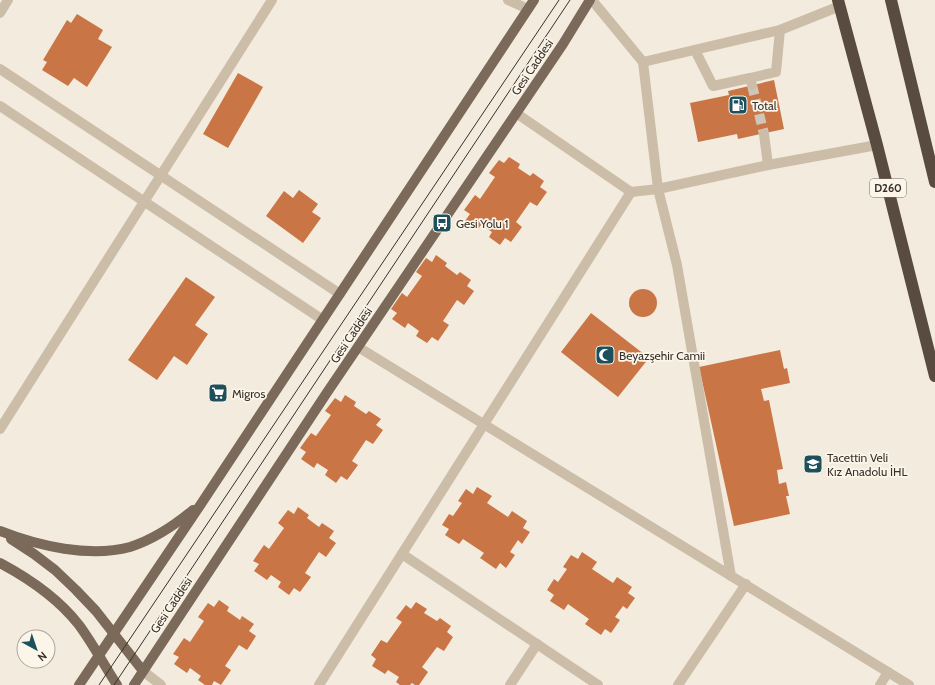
<svg xmlns="http://www.w3.org/2000/svg" width="935" height="685" viewBox="0 0 935 685" font-family="Cabin,sans-serif">
	<style>
		.building { fill: #ca7545 }
		.lines { fill: none; stroke-linecap: round; stroke-linejoin: round }
		.minor-tunnel { stroke: #cec6ba; stroke-width: 10; stroke-dasharray: 10 5; stroke-linecap: butt }
		.minor { stroke: #ccbda9; stroke-width: 10 }
		.major { stroke: #7b695a; stroke-width: 10 }
		.highway { stroke: #5a4b40; stroke-width: 12 }
		.tram { stroke: #393029; stroke-width: 1 }
		.labels { text-anchor: middle; dominant-baseline: central; stroke-width: 3.5; stroke-linejoin: round; paint-order: stroke }
		.shield { fill: #fbf5ea; stroke: #736b63; stroke-width: 1 }
		.shield-label { font-size: 11px; font-weight: bold; fill: #393029 }
		.street-label { font-size: 12px; fill: #393029; stroke: #fbf5ea }
		.poi-label { font-size: 12px; fill: #393029; stroke: #fbf5ea; text-anchor: start }
	</style>
	<rect width="100%" height="100%" fill="#f3ecde"/>
	<g class="building">
		<polygon points="77,14 103,30 98,39 112,47 87,87 74,78 68,86 42,70 47,62 43,60 67,20 71,23"/>
		<polygon points="238,73 263,87 228,148 203,134"/>
		<polygon points="774,80 784,129 738,139 737,134 698,142 690,103 729,95 728,91"/>
		<polygon points="509,157 520,164 518,168 530,176 533,173 544,181 540,187 547,192 537,206 530,202 516,222 522,227 511,242 505,238 500,245 489,237 492,232 481,225 478,229 465,221 470,214 464,210 475,195 480,199 495,177 489,173 499,160 504,163"/>
		<polygon points="299,190 318,204 312,212 321,218 303,243 266,216 284,191 293,198"/>
		<polygon points="436,255 447,263 445,266 457,275 460,272 471,280 467,286 474,291 464,305 457,300 443,321 449,325 438,341 432,337 427,343 416,336 419,331 408,323 405,328 392,319 397,313 391,309 402,293 407,297 422,276 416,272 426,258 432,262"/>
		<polygon points="186,277 215,297 195,325 208,334 187,365 174,356 157,380 128,360"/>
		<circle cx="643" cy="303" r="14"/>
		<polygon points="591,313 649,358 618,397 561,352"/>
		<polygon points="780,350 784,369 787,368 790,383 761,389 764,401 769,400 783,469 777,470 779,484 786,482 789,496 786,496 790,514 734,526 699,367"/>
		<polygon points="345,395 356,402 354,406 366,414 369,411 381,419 376,425 383,430 373,444 366,440 352,461 358,465 347,480 341,476 336,483 325,475 328,470 317,463 314,468 301,459 306,452 300,448 311,433 316,436 331,415 325,411 335,398 341,402"/>
		<polygon points="477,487 492,496 487,503 508,517 512,511 527,521 523,528 530,532 522,544 518,540 510,552 515,555 506,568 500,563 496,569 480,558 484,553 463,539 459,544 445,535 449,529 442,525 449,514 453,516 462,503 458,501 466,489 473,494"/>
		<polygon points="298,507 309,515 307,518 319,527 322,523 334,531 329,538 336,543 326,557 319,552 305,573 311,577 300,592 294,588 289,595 278,587 281,582 271,575 267,580 254,571 259,564 253,561 264,545 269,549 284,528 278,523 288,510 294,514"/>
		<polygon points="582,552 597,562 592,569 613,583 617,577 632,587 628,593 635,598 627,609 623,606 615,617 620,620 611,633 605,629 601,635 585,624 589,619 568,604 564,610 550,601 554,595 547,590 554,579 558,582 567,569 563,567 571,555 578,559"/>
		<polygon points="219,600 229,607 227,611 240,620 242,616 254,624 249,631 256,636 247,650 239,645 225,666 231,670 221,685 214,681 212,685 205,685 198,680 201,676 190,668 187,673 174,664 179,657 173,654 184,638 190,642 204,621 198,617 208,603 214,607"/>
		<polygon points="416,602 427,609 424,613 437,621 440,618 451,626 447,632 453,637 444,651 437,647 422,667 428,672 419,685 415,685 412,683 410,685 400,685 396,682 399,677 388,670 385,674 372,666 376,659 371,655 381,640 387,643 402,622 396,618 406,605 411,609"/>
	</g>
	<g class="lines">
		<polyline class="minor-tunnel" points="752,85 764,134"/>
		<g class="minor">
			<polyline points="508,0 528,9"/>
			<polyline points="592,0 643,62 658,189 768,165 877,145"/>
			<polyline points="0,13 8,0"/>
			<polyline points="695,50 713,86 750,78"/>
			<polyline points="643,62 780,30"/>
			<polyline points="0,69 340,294"/>
			<polyline points="752,85 750,78 776,72 780,30 840,6"/>
			<polyline points="0,106 323,320"/>
			<polyline points="516,113 631,192 658,189 677,265 731,576"/>
			<polyline points="764,134 768,165"/>
			<polyline points="358,347 909,685"/>
			<polyline points="0,429 272,0"/>
			<polyline points="402,554 598,685"/>
			<polyline points="143,671 161,685"/>
			<polyline points="319,685 631,192"/>
			<polyline points="510,685 537,644"/>
			<polyline points="678,685 746,584"/>
			<polyline points="880,685 888,672"/>
		</g>
		<g class="major">
			<path d="M0,531c38,15 90,27 130,16 22,-7 45,-22 63,-37"/>
			<polyline points="11,539 34,554 55,570 76,590 96,611 143,671"/>
			<path d="M0,563c30,16 58,35 79,62 14,19 25,40 38,60"/>
			<polyline points="79,685 201,504 534,0"/>
			<polyline points="134,685 326,394 563,44 590,0"/>
		</g>
		<g class="highway">
			<polyline points="838,0 877,145 935,376"/>
			<polyline points="891,0 935,182"/>
		</g>
		<g class="tram">
			<polyline points="99,685 559,0"/>
			<polyline points="114,685 570,0"/>
		</g>
	</g>
	<defs>
		<symbol id="fuel-square" viewBox="-11 -11 22 22"><rect x="-9" y="-9" width="18" height="18" rx="4" fill="#1d505c" stroke="#fbf5ea"/><path d="M-5.5-6h7V0h2V4h1.3V-2.5L3-4.5l.8-.8L6-3V5H2.5V1h-1V6h-7ZM-4.2-4.7v3.2H.2V-4.7Z" fill="#fff"/></symbol>
		<symbol id="bus-square" viewBox="-11 -11 22 22"><rect x="-9" y="-9" width="18" height="18" rx="4" fill="#1d505c" stroke="#fbf5ea"/><path d="M-5-6H5V4H4V6H2V4H-2V6H-4V4H-5ZM-3.5-4V0h7V-4ZM-3.5 1.2v1.5H-2V1.2ZM2 1.2v1.5H3.5V1.2Z" fill="#fff"/></symbol>
		<symbol id="mosque-square" viewBox="-11 -11 22 22"><rect x="-9" y="-9" width="18" height="18" rx="4" fill="#1d505c" stroke="#fbf5ea"/><path d="M3.5-4.9A6 6 0 1 0 3.5 4.9A5 5 0 1 1 3.5-4.9Z" fill="#fff"/></symbol>
		<symbol id="supermarket-square" viewBox="-11 -11 22 22"><rect x="-9" y="-9" width="18" height="18" rx="4" fill="#1d505c" stroke="#fbf5ea"/><path d="M-6-5.5h2.5l.6 2H6L4.5 2H-2.5L-4.4-4H-6ZM-1.5 3.2a1.3 1.3 0 1 0 .1 0ZM3 3.2a1.3 1.3 0 1 0 .1 0Z" fill="#fff"/></symbol>
		<symbol id="school-square" viewBox="-11 -11 22 22"><rect x="-9" y="-9" width="18" height="18" rx="4" fill="#1d505c" stroke="#fbf5ea"/><path d="M0-5L7-2L0 1L-7-2ZM-4 1L0 2.5L4 1V4Q0 6-4 4Z" fill="#fff"/></symbol>
	</defs>
	<g fill-rule="evenodd">
		<use href="#fuel-square" x="727" y="94" width="22" height="22"/>
		<use href="#bus-square" x="431" y="212" width="22" height="22"/>
		<use href="#mosque-square" x="594" y="344" width="22" height="22"/>
		<use href="#supermarket-square" x="207" y="382" width="22" height="22"/>
		<use href="#school-square" x="802" y="453" width="22" height="22"/>
	</g>
	<g class="labels">
		<rect class="shield" x="870" y="179" width="36" height="18" rx="3"/>
		<g class="shield-label">
			<text x="888" y="188">D260</text>
		</g>
		<g class="street-label">
			<text transform="translate(532 67) rotate(-56)">Gesi Caddesi</text>
			<text transform="translate(351 335) rotate(-56)">Gesi Caddesi</text>
			<text transform="translate(171 605) rotate(-56)">Gesi Caddesi</text>
		</g>
		<g class="poi-label">
			<text x="752" y="105">Total</text>
			<text x="456" y="223">Gesi Yolu 1</text>
			<text x="619" y="355">Beyazşehir Camii</text>
			<text x="232" y="393">Migros</text>
			<text x="827" y="457">Tacettin Veli<tspan x="827" dy="14">Kız Anadolu İHL</tspan></text>
		</g>
	</g>
	<g transform="translate(36 649) rotate(140)"><circle r="19" fill="#fbf5ea" stroke="#ada69d"/>
	<path d="M0-3L7 15L0 10L-7 15Z" fill="#1d505c"/>
	<text y="-6" font-size="11" font-weight="bold" text-anchor="middle" fill="#393029">N</text>
	</g>
</svg>
